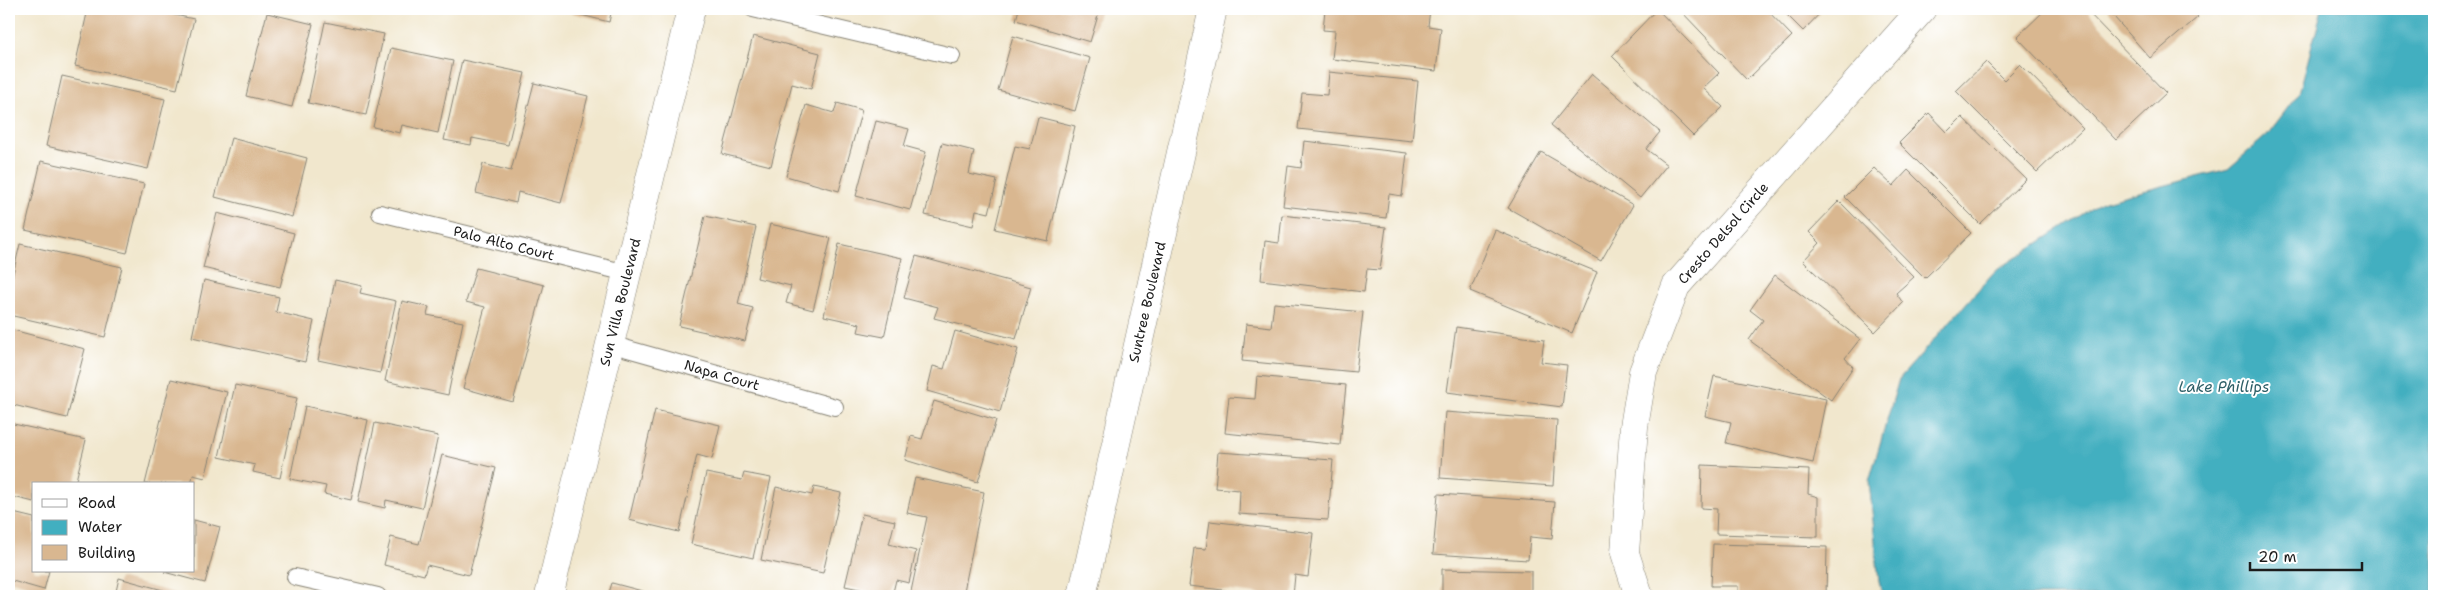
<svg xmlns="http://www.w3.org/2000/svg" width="2443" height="605" viewBox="0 0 2443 605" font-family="'Shantell Sans',sans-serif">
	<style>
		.water { fill: #42afc0; stroke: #2f666e }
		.building { fill: #d9b790 }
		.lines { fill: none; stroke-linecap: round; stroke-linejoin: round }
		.lane-casing { stroke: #868274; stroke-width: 18 }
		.street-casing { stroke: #868274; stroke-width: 29 }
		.secondary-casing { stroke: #868274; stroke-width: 29 }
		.lane { stroke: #fff; stroke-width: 16 }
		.street { stroke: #fff; stroke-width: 28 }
		.secondary { stroke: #fff; stroke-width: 28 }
		.labels { text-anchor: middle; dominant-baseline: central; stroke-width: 4; stroke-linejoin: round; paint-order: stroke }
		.street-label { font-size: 14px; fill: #1c1c1c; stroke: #fff }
		.water-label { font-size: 15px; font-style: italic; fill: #2d5e66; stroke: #fff }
	</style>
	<rect width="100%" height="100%" fill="#fff"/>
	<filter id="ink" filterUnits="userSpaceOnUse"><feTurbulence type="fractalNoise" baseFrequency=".02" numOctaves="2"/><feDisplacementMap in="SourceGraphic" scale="10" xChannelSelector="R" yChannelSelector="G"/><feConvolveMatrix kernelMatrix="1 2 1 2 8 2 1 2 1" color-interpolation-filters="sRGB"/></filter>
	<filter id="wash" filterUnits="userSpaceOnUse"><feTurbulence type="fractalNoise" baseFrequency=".0096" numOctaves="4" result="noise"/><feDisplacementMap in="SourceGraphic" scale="20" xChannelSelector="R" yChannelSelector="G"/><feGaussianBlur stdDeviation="1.12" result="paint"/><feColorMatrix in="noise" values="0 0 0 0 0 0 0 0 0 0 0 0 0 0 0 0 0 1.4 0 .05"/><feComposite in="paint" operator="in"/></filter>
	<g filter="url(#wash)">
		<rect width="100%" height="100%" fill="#f1e7cd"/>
		<polygon class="water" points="2322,9 2434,9 2434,596 1883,596 1879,582 1869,481 1899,379 1994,272 2101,202 2228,169 2267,135 2299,93"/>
		<g id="blocks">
			<g class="building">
				<polygon points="88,9 146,9 194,19 177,89 75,66"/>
				<polygon points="557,9 612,9 609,22"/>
				<polygon points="1019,9 1100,9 1090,42 1016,20"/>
				<polygon points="1325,9 1430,9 1428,26 1441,28 1436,71 1332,59 1335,31 1323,30"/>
				<polygon points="1657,9 1719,73 1703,88 1723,107 1693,136 1612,56"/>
				<polygon points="1679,9 1766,9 1792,36 1747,80"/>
				<polygon points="1781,9 1824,9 1803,31"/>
				<polygon points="2046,9 2085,9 2166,93 2116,140 2017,37"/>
				<polygon points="2107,9 2191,9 2198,17 2150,58"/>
				<polygon points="267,13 313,24 292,107 246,96"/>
				<polygon points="325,22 384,34 366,115 308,103"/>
				<polygon points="753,36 820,53 811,89 792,84 771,166 722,154"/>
				<polygon points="1013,36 1090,58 1075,111 998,90"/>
				<polygon points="391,48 453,61 438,133 402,125 400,133 373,127"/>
				<polygon points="462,60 525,73 508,145 472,138 471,145 444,140"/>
				<polygon points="1986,62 2004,80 2020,64 2083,128 2037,172 1956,91"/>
				<polygon points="1329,72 1418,81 1412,141 1298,129 1302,93 1327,95"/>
				<polygon points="1592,74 1660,132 1646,149 1667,165 1640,198 1551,125"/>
				<polygon points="62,76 165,99 148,169 46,146"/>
				<polygon points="534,83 588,96 561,203 518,192 516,203 476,193 483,164 511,171"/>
				<polygon points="837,103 862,110 839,191 786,176 806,105 834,113"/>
				<polygon points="1929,113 1947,132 1962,117 2026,179 1980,224 1899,143"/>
				<polygon points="1038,117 1075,126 1048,241 995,229 1015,146 1030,149"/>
				<polygon points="876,121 909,129 904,146 926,152 910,210 856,196"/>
				<polygon points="231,138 307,158 292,217 215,197"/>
				<polygon points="1304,141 1407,153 1402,196 1389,194 1386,218 1283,206 1288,166 1301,168"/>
				<polygon points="942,143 974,151 969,174 997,180 989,213 976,210 973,226 925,215"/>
				<polygon points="1541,152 1633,205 1601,261 1508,208"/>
				<polygon points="41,161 144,184 127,253 25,230"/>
				<polygon points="1874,168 1893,186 1908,170 1971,233 1925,278 1845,197"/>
				<polygon points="1839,201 1914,277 1896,293 1903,303 1875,332 1803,261 1820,243 1809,232"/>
				<polygon points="217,213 294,233 280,287 203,268"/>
				<polygon points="1282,215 1386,227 1380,270 1367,269 1364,292 1261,280 1265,241 1279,243"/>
				<polygon points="705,216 756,227 738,304 753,308 745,341 679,326"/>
				<polygon points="770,224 831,238 813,310 786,303 791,286 757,278"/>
				<polygon points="1495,230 1597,272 1572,333 1470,291"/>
				<polygon points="20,244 122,267 105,337 9,315 9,291"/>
				<polygon points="839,244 902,258 884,337 858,332 860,324 824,316"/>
				<polygon points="916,256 1031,287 1016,339 934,318 938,307 904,298"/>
				<polygon points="476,268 544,285 513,402 463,388 485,307 466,302"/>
				<polygon points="1775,275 1860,339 1845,358 1853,367 1831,400 1749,340 1763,320 1750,310"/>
				<polygon points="204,280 279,297 276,312 314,321 305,362 192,337"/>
				<polygon points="335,280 362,286 360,293 396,301 380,373 318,360"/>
				<polygon points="402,301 429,307 427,315 463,322 448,395 385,381"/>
				<polygon points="1274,303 1363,312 1356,372 1242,361 1246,324 1271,327"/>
				<polygon points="1456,327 1544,340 1541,362 1567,365 1562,407 1447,392"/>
				<polygon points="9,329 85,349 67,418 9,404"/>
				<polygon points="955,331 1018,349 1000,412 927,391 933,366 944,369"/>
				<polygon points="1257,376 1346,385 1340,445 1225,433 1229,397 1255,399"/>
				<polygon points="1714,376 1826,399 1813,463 1726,443 1731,422 1705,416"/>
				<polygon points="171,379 227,392 205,478 193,475 191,484 145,484"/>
				<polygon points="235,385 297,398 280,478 253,472 255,465 219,457"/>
				<polygon points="934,401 996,420 978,482 905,460 911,436 922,439"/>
				<polygon points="305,406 368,420 351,500 324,494 326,486 290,479"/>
				<polygon points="655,410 720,425 712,459 697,455 679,532 629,520"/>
				<polygon points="1445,412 1557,420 1553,486 1440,478"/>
				<polygon points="9,423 86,440 75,484 34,484 34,502 9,496"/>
				<polygon points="375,423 438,436 422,508 386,500 385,508 358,502"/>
				<polygon points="1218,452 1333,460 1328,520 1239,514 1240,490 1215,488"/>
				<polygon points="442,455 496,468 469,575 427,565 424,575 384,565 391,537 419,544"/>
				<polygon points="1702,465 1809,470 1808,494 1818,497 1818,537 1716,534 1717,509 1701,508"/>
				<polygon points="706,473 742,480 744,473 771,478 753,558 691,544"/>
				<polygon points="915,478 984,492 963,596 910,596 927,517 907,513"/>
				<polygon points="776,487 812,495 814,487 841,493 823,573 761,560"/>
				<polygon points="1438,494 1555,502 1552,539 1530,537 1528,560 1433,554"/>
				<polygon points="9,512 34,518 34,571 49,571 44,590 9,580"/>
				<polygon points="862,514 895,521 889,544 916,551 909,583 896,580 892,596 845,586"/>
				<polygon points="194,520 220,527 205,583 164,572 194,571"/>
				<polygon points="1210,521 1313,533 1308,577 1295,575 1293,596 1273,596 1189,586 1194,548 1206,549"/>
				<polygon points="1713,544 1827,547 1826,596 1738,596 1738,586 1711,586"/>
				<polygon points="1442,569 1531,571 1531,593 1558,593 1558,596 1442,596"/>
				<polygon points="119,578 185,596 115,596"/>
				<polygon points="612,583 661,596 608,596"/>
			</g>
		</g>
	</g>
	<g filter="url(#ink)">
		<use href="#blocks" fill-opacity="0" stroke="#868274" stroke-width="1"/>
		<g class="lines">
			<defs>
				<g id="lane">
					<polyline points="753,9 952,56"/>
					<polyline points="380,213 627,273"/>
					<polyline points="610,344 835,407"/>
					<polyline points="295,577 378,596"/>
				</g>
				<g id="street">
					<polyline points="549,596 691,9"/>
					<polyline points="1639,596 1625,553 1634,427 1643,372 1676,286 1922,9"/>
				</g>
				<polyline id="secondary" points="1082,596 1213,9"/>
			</defs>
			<use href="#lane" class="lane-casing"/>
			<use href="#street" class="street-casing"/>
			<use href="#secondary" class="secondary-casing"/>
			<use href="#lane" class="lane"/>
			<use href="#street" class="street"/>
			<use href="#secondary" class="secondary"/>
		</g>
	</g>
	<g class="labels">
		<g class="street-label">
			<text transform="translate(1723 233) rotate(-49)">Cresto Delsol Circle</text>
			<text transform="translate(504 243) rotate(14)">Palo Alto Court</text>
			<text transform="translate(620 302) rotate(-76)">Sun Villa Boulevard</text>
			<text transform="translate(1147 302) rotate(-77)">Suntree Boulevard</text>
			<text transform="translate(722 375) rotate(16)">Napa Court</text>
		</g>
		<g class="water-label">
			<text x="2224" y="387">Lake Phillips</text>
		</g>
	</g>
	<rect width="2443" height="605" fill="none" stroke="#fff" stroke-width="30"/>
	<rect x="32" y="482" width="162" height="90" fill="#ffffff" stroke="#a4a4a4"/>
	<rect x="42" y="499" width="25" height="8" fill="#ffffff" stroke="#a4a4a4"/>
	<text x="78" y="508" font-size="15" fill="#1c1c1c">Road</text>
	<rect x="42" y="520" width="25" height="15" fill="#42afc0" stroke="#a4a4a4"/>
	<text x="78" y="532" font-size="15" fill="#1c1c1c">Water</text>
	<rect x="42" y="545" width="25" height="15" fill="#d9b790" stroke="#a4a4a4"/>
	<text x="78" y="558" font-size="15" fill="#1c1c1c">Building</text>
	<path d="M2250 562v8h112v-8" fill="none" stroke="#1c1c1c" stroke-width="2.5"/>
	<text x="2258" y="562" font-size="15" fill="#1c1c1c" stroke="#ffffff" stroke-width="4" paint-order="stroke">20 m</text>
</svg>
